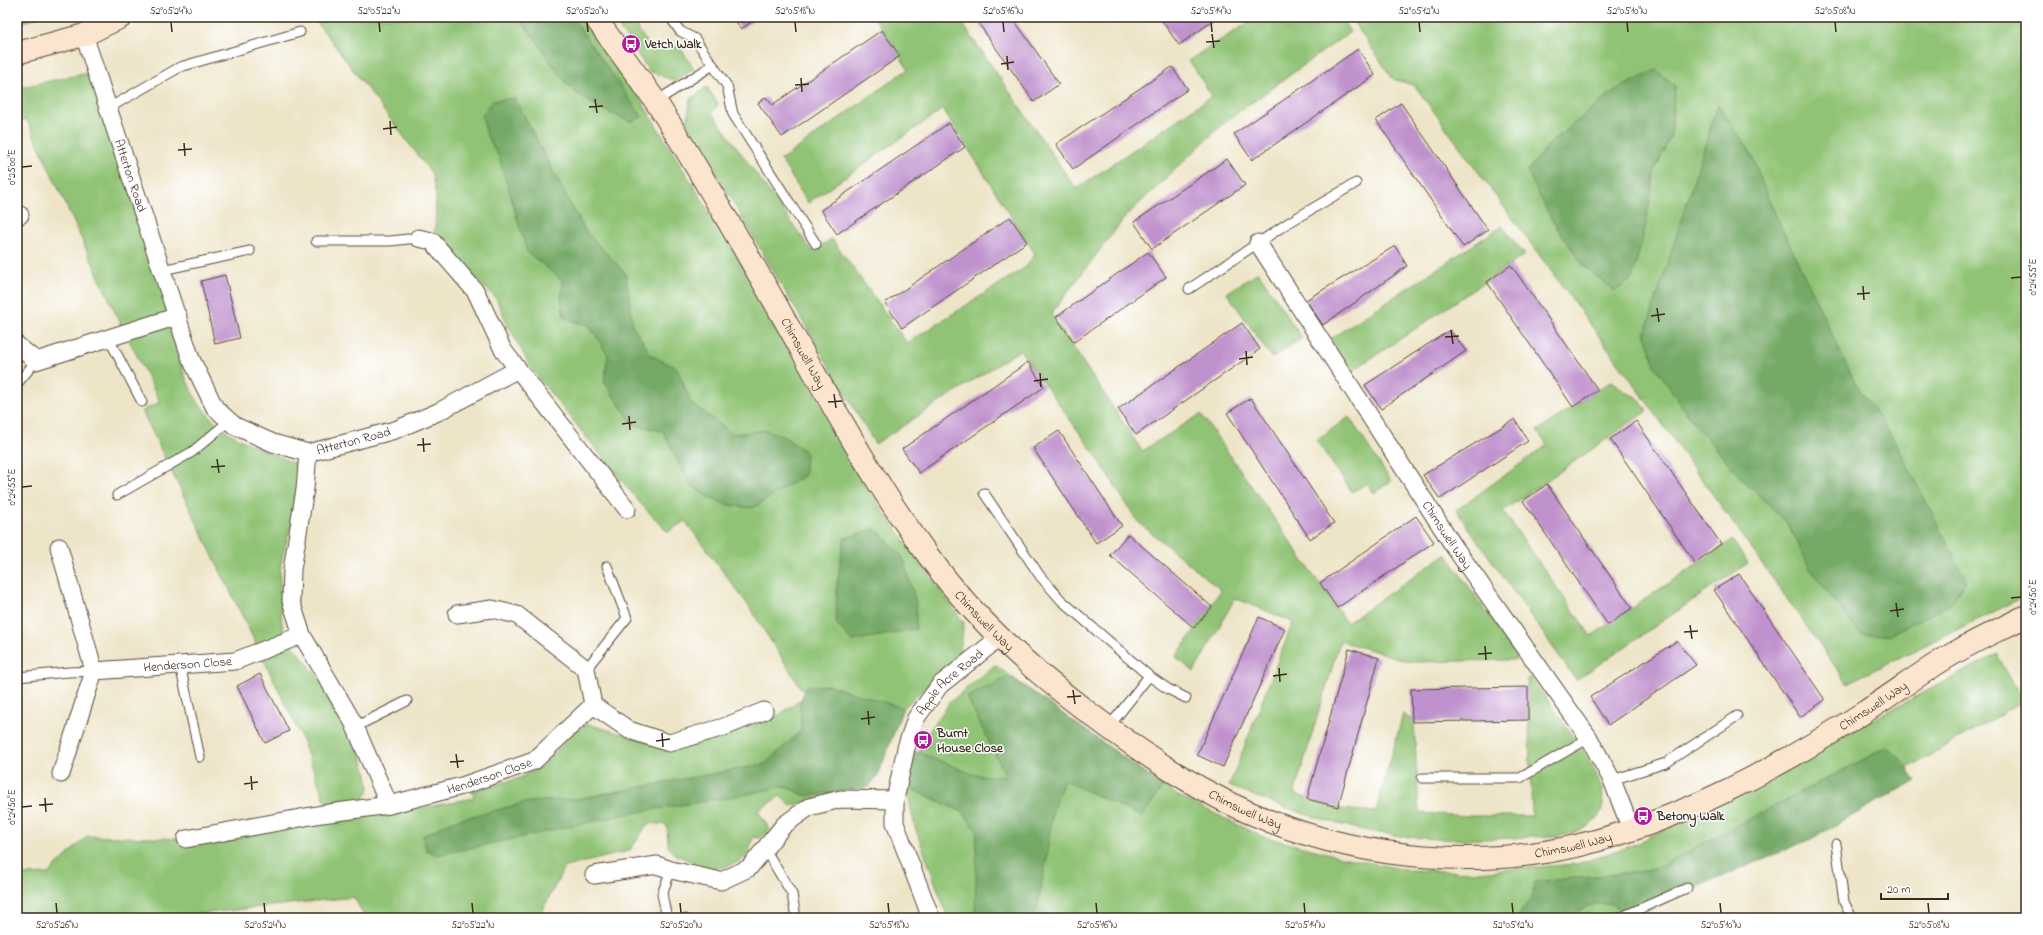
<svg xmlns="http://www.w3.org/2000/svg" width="2043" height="935" viewBox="0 0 2043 935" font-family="'Indie Flower',sans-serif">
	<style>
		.green { fill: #90c374; stroke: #667649 }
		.forest { fill: #74a966; stroke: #586a42 }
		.building { fill: #bf92cd }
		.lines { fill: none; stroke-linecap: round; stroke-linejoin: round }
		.lane-casing { stroke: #564638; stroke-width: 11 }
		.street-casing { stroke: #564638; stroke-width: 19 }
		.secondary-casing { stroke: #564638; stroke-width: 24 }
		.lane { stroke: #fff; stroke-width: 9 }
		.street { stroke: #fff; stroke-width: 17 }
		.secondary { stroke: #fce5cf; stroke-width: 22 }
		.ticks { fill: none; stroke: #3b2a1e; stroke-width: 1.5 }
		.labels { text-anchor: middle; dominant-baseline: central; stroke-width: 3; stroke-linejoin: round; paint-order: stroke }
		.poi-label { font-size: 13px; font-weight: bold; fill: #3b2a1e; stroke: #fff; text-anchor: start }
		.street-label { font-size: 13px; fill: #3b2a1e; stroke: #fff }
		.neatline { fill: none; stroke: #3b2a1e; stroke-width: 1.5 }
		.ticks-label { font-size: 10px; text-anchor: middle; fill: #3b2a1e }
	</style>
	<rect width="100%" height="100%" fill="#fff"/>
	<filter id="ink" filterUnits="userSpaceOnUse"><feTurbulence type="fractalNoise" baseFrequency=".025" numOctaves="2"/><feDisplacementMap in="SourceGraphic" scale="8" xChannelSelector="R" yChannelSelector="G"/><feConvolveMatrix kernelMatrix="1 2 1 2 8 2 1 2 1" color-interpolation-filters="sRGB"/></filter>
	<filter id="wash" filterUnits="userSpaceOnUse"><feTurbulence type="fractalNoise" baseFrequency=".012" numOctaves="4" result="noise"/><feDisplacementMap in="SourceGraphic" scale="16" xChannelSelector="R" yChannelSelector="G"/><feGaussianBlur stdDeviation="0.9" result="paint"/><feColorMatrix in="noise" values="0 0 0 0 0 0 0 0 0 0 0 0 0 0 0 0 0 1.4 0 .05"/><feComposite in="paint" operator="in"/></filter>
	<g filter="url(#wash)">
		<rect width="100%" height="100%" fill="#eee5c9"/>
		<g class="green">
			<polygon points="313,17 587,17 608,47 763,299 867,488 964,623 959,657 900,711 867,783 791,806 780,796 758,811 770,830 759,838 753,837 749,853 741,861 725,867 710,869 674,854 668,847 667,825 649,823 629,851 565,867 538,918 365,918 354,897 161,918 17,918 17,875 48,874 87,836 186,839 389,805 391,814 474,798 472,791 520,778 545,764 577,728 588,724 675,750 774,718 806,696 748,605 685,521 668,532 640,503 532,370 508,325 496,298 477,280 435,234 436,197 432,174"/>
			<polygon points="612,17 630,17 649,46 679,46 694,69 675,81 649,71"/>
			<path d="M874,17h84l118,172 136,-93 -23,-36 68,-43h84l9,15 -124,89 -100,95 -75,98 91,137 59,-37 146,209 99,-69 73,104 -6,2 -101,2 -72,-21 -46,153 46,15 36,3 27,-98 11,8 5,91 50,3h63l-5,-137 4,-2c13,18 26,36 39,55 28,40 63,91 -12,104 -45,1 -92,6 -137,2 -69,-5 -129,-27 -192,-52l64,-164 -58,-24 -41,74 -18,-15 45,-67 -84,-69 -38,-61 -79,-110 -145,94 -188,-320 3,-25 17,-12 11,17 -6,9 100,138 20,-12 75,104 119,-76 9,-13 -92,-145 -135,94 -27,-43 127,-91z"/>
			<polygon points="1350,17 2026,17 2026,596 1847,683 1629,377 1415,86 1393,79"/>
			<path d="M88,73c23,65 47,131 69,197 16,49 17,111 55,149 22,23 55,30 82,45 13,39 -7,63 -13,100 -2,14 -1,29 0,43 0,6 0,15 2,21 8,19 24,33 35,49 18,24 49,80 51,110 0,3 -3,8 -5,11 -7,10 -25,10 -36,11l-28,-75 -158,-323 18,-9 -45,-90 -88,-192 -10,1v-33z"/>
			<polygon points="1502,226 1525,255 1351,372 1330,339"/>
			<polygon points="1258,272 1302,338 1272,358 1227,293"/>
			<polygon points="1612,381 1624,391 1638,398 1647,411 1503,511 1591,636 1732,540 1748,563 1576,680 1456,510 1547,445 1537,431"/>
			<polygon points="1349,417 1391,481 1374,493 1367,483 1352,492 1316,440"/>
			<polygon points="1997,654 2023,702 1866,792 1668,897 1692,889 1632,918 948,918 915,827 908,796 923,740 950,702 995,665 1176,795 1261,836 1342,857 1406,870 1477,872 1577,864 1636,844"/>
		</g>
		<g class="forest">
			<polygon points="17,17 37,17 17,25"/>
			<path d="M517,17h55l70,100 -12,5c-22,-10 -44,-19 -61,-36 -19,-21 -31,-48 -52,-69z"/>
			<polygon points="1656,70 1675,85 1671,136 1655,169 1646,224 1632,279 1615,291 1584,266 1553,222 1527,171 1549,144 1615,90"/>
			<polygon points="515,98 560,185 586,232 626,274 633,326 652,356 677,368 691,403 733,434 767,430 783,436 806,452 805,475 753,508 727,505 705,495 689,484 663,431 634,425 604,382 608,355 589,325 575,322 564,316 561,299 563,281 527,252 499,157 487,136 482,116 492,101"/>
			<polygon points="1718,104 1750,151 1771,205 1854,381 1896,443 1966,580 1951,604 1888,635 1860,634 1810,569 1788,524 1743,480 1692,421 1655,366 1645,334"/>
			<polygon points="875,528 903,557 916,603 916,629 852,641 836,623 837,584 844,539"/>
			<polygon points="1010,676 1163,786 1142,817 1064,780 1052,813 1046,863 1035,918 975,918 977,831 963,812 907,787 915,751 975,775 1006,777 967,697"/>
			<polygon points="828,685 903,708 879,773 869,787 806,796 785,786 737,796 632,813 438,855 426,850 423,836 452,821 528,802 576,799 765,764 801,731 800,702 806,687"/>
			<path d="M1887,747l13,11 16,22 -105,59 -119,50 -68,22c-5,-3 -12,-7 -17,-8 -12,0 -29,4 -34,15h-57l17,-22 1,-14 112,-11 8,-2z"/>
		</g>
		<g id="blocks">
			<g class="building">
				<polygon points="733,17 759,17 741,29"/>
				<polygon points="974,17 1012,17 1059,84 1034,102"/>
				<polygon points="1168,17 1218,17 1179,45 1162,21"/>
				<polygon points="882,30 900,56 782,137 758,103 766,97 772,105"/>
				<polygon points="1358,49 1375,75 1252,160 1234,134"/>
				<polygon points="1172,67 1188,89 1073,169 1056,144"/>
				<polygon points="1401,103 1488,230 1463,247 1376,120"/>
				<polygon points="949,123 965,147 837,234 821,210"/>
				<polygon points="1227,159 1245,185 1152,249 1134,222"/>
				<polygon points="1010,217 1027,242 902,328 885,303"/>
				<polygon points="1395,246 1407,266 1323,325 1306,300"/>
				<polygon points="1148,252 1166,277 1074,342 1056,317"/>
				<polygon points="1511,265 1598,390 1573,407 1487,282"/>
				<polygon points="225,275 240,338 215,344 201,281"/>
				<polygon points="1242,323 1260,349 1136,435 1118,409"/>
				<polygon points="1450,330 1466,351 1381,409 1365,385"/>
				<polygon points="1028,362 1044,387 919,473 902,449"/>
				<polygon points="1251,398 1334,523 1310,539 1227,413"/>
				<polygon points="1515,419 1528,441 1440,499 1423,475"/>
				<polygon points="1636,421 1721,544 1695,563 1610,439"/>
				<polygon points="1059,431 1122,526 1096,543 1033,448"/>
				<polygon points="1547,484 1632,608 1608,625 1523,501"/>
				<polygon points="1416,516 1434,542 1337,608 1320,583"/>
				<polygon points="1128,534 1212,607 1194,628 1110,555"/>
				<polygon points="1739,574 1825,700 1800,717 1714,590"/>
				<polygon points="1259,617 1285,629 1223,767 1197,755"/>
				<polygon points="1677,641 1696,665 1608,725 1590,697"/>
				<polygon points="1349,649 1379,658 1338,807 1307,799"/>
				<polygon points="260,674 289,731 265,743 237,686"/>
				<polygon points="1528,687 1528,720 1412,722 1411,689"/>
				<polygon points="687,914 692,918 670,918 670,916"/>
			</g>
		</g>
	</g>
	<g filter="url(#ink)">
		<use href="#blocks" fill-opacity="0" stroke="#564638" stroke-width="1"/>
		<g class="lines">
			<defs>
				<g id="lane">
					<polyline points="670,17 680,31 695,39 727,86 733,114 816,244"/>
					<polyline points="655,102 713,65"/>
					<polyline points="107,109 180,67 300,32"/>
					<polyline points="316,241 390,241 418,238"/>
					<polyline points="162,270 250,251"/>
					<polyline points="1189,289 1288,223 1356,183"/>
					<polyline points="109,339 142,402"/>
					<polyline points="17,384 36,361"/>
					<polyline points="984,493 1040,576 1061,600 1149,676 1108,728"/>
					<polyline points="117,495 192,452 229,421"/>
					<polyline points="180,665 200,757"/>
					<polyline points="586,669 627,618 607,566"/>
					<polyline points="1149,676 1168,689 1186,698"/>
					<polyline points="17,677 69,672 94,671"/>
					<polyline points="355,727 407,701"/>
					<polyline points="1422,778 1520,778 1589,738"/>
					<polyline points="1612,780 1666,763 1737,716"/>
					<polyline points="1836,844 1844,902 1852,918"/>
					<polyline points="765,849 792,894 796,918"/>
					<polyline points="667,918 662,894 671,870"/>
					<polyline points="1619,918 1687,888"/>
				</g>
				<g id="street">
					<path id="s1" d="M84,35l107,324 24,49 20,18 38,17 35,10 87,-23 43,-18 80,-43"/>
					<polyline points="17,215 20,215"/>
					<polyline points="418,238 432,241 476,292 503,350 627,509"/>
					<path id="s2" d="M1258,243l197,305 134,190 23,42 19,49"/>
					<polyline points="17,345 36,361 178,316"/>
					<path id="s3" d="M308,453l-3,36 -13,81 -1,31 11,34 51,87 36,83 73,-19 72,-25 59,-56"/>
					<polyline points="59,547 94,671"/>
					<polyline points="457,614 492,609 517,615 586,669 593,705 629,730 669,743 724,727 764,711"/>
					<path id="s4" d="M61,774l33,-103 141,-10 67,-26"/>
					<polyline points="186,839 322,814 389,805"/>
					<polyline points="594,875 657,865 671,870 721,881 749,868 784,825 809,807 841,799 895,800"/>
					<path id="s5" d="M931,918l-36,-95v-23l11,-52 10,-30 24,-33 59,-47"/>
				</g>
				<g id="secondary">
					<path id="s6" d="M595,17c20,29 41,56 61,85 36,55 69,114 102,171 56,96 105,196 172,285 43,59 97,108 155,152 58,44 119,86 187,112 95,37 209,47 308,23 101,-25 196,-76 283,-132 32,-20 62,-44 95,-62 22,-13 45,-23 68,-35"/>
					<polyline points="17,53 84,35 121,17"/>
				</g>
			</defs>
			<use href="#lane" class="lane-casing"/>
			<use href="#street" class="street-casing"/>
			<use href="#secondary" class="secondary-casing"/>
			<use href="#lane" class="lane"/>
			<use href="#street" class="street"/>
			<use href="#secondary" class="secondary"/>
		</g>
	</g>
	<path class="ticks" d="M171,22l1,10M379,22l1,10M587,22l1,10M795,22l1,10M1003,22l1,10M1211,22l1,10M1419,22l1,10M1627,22l1,10M1835,22l1,10M1212,34l2,14M1206,42l14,-1M1007,56l1,14M1001,64l13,-2M801,78l1,14M795,85l14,-1M595,99l2,14M589,107l14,-1M390,121l1,14M383,129l14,-2M184,143l1,13M178,150l14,-1M22,167l10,-1M2011,278l10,-1M1863,286l1,14M1857,294l13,-1M1657,308l2,14M1651,316l14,-2M1451,330l2,14M1445,337l14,-1M1246,351l1,14M1239,359l14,-2M1040,373l1,14M1034,381l14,-2M834,394l2,14M828,402l14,-1M629,416l1,14M622,424l14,-2M423,438l1,14M417,445l14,-1M217,459l2,14M211,467l14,-1M22,487l10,-1M2011,598l10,-1M1896,603l2,14M1890,611l14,-2M1690,625l2,14M1684,632l14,-1M1485,646l1,14M1478,654l14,-1M1279,668l1,14M1273,676l14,-2M1073,690l2,14M1067,697l14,-1M868,711l1,14M861,719l14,-2M662,733l1,14M656,741l14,-2M456,754l2,14M450,762l14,-1M251,776l1,14M244,784l14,-2M45,798l1,14M39,805l14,-1M22,807l10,-1M56,903l1,10M264,903l1,10M472,903l1,10M680,903l1,10M888,903l1,10M1096,903l1,10M1304,903l1,10M1512,903l1,10M1720,903l1,10M1928,903l1,10"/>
	<defs>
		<symbol id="bus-disc" viewBox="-11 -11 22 22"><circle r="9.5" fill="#b5179e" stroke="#fff"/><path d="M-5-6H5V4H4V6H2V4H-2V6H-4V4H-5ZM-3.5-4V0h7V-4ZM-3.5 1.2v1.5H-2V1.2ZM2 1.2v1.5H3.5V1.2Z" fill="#fff"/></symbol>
	</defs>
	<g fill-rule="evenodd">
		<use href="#bus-disc" x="620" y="33" width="22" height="22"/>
		<use href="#bus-disc" x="912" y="729" width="22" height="22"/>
		<use href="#bus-disc" x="1632" y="805" width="22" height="22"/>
	</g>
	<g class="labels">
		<g class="poi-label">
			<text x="645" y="44">Vetch Walk</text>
			<text x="937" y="733">Burnt<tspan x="937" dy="15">House Close</tspan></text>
			<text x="1657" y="816">Betony Walk</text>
		</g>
		<g class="street-label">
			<text stroke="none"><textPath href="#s1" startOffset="148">Atterton Road</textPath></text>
			<text stroke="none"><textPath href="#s6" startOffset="396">Chimswell Way</textPath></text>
			<text stroke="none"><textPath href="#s1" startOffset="548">Atterton Road</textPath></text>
			<text stroke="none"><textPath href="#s2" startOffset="348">Chimswell Way</textPath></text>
			<text stroke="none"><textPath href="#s6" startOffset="720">Chimswell Way</textPath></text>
			<text stroke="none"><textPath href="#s4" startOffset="202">Henderson Close</textPath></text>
			<text stroke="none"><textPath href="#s5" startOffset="259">Apple Acre Road</textPath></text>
			<text stroke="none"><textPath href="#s6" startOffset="1713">Chimswell Way</textPath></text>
			<text stroke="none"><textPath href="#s3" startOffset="481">Henderson Close</textPath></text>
			<text stroke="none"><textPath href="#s6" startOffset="1044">Chimswell Way</textPath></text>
			<text stroke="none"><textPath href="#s6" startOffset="1380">Chimswell Way</textPath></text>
		</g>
	</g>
	<rect width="2043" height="935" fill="none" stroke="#fff" stroke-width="44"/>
	<path d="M1881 893v6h67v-6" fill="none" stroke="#3b2a1e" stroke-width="2"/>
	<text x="1887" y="893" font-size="12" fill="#3b2a1e" stroke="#ffffff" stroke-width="3" paint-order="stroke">20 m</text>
	<rect x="22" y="22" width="1999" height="891" class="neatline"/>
	<g class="ticks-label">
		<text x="171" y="14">52°05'24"N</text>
		<text x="379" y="14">52°05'22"N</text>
		<text x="587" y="14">52°05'20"N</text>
		<text x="795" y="14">52°05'18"N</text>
		<text x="1003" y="14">52°05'16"N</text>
		<text x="1211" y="14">52°05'14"N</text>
		<text x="1419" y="14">52°05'12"N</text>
		<text x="1627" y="14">52°05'10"N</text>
		<text x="1835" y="14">52°05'08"N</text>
		<text transform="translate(11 167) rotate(-90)" y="4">0°25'00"E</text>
		<text transform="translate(2032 277) rotate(-90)" y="4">0°24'55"E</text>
		<text transform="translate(11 487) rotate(-90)" y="4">0°24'55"E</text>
		<text transform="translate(2032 597) rotate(-90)" y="4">0°24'50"E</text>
		<text transform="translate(11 807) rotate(-90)" y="4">0°24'50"E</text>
		<text x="57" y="928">52°05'26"N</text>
		<text x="265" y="928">52°05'24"N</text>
		<text x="473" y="928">52°05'22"N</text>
		<text x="681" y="928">52°05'20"N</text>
		<text x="889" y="928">52°05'18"N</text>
		<text x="1097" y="928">52°05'16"N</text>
		<text x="1305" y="928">52°05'14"N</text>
		<text x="1513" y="928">52°05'12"N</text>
		<text x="1721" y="928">52°05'10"N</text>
		<text x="1929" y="928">52°05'08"N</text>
	</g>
</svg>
